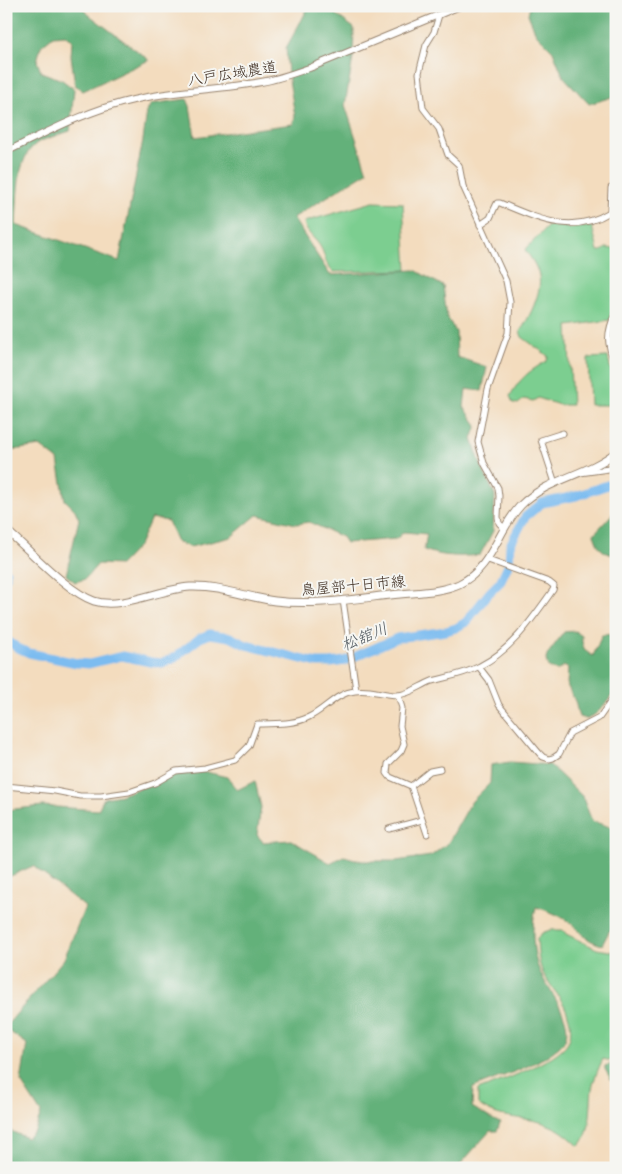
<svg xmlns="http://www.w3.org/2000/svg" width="622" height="1174" viewBox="0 0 622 1174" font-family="'Playpen Sans','Klee One',sans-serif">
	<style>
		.green { fill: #7bce90; stroke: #5b7c57 }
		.forest { fill: #64b17a; stroke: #506e4c }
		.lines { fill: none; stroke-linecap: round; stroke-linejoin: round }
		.river { stroke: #7bbcf0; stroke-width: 9 }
		.minor-casing { stroke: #97836e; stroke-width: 7 }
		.tertiary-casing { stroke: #97836e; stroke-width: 8 }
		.secondary-casing { stroke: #97836e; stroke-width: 9 }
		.minor { stroke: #fff; stroke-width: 5 }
		.tertiary { stroke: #fff; stroke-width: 6 }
		.secondary { stroke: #fff; stroke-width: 7 }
		.labels { text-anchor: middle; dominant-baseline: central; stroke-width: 4; stroke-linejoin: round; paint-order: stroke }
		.street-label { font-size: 15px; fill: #3b2a1e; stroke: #f6f6f2 }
		.water-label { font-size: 16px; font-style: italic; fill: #4e565d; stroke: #f6f6f2 }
	</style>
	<rect width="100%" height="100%" fill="#f6f6f2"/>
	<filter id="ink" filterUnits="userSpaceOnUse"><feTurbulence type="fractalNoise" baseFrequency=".02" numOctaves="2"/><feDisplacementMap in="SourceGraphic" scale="10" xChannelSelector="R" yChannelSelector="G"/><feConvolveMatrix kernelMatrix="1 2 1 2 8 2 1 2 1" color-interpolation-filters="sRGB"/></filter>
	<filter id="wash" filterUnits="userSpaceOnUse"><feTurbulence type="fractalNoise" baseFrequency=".0096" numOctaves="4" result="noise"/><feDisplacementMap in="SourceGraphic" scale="20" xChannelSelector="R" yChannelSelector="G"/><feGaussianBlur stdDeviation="1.12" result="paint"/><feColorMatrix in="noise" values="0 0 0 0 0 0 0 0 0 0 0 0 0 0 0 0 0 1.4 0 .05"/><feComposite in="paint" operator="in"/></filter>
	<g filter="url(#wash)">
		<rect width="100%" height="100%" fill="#f3dcbe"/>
		<g class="green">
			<path d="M373,202l30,1 4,67 -74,2c-9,-9 -7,-16 -13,-26 -5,-8 -15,-14 -16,-24z"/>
			<path d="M549,225l25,3 18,-2 6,25h4l4,-3 10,1v56l-6,15 -42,6 4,79h-13l-21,-7 -5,3 -9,-2 -6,5 -5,-1 -3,-7c10,-18 19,-25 37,-35l1,-5 -26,-19 -2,-6c5,-6 8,-13 12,-21 11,-26 11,-37 -7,-60z"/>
			<polygon points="608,357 614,385 616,405 590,405 588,358"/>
			<path d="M550,930h13l3,4 31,15 19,3v110l-13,-3c-5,10 -9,20 -11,30 -2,16 0,46 -13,57 -8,-7 -17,-16 -28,-20 -25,-12 -48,-3 -73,-22v-14c21,-8 79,-29 90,-48 6,-10 1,-27 -4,-37 -6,-11 -15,-21 -21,-32 -5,-11 -5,-22 -6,-34l5,-6z"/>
		</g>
		<g class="forest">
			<path d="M6,6h76l6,8 61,46 -66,31 -8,-6 -4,-29 1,-16 -7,-5 -12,1 -12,10 -4,15 4,11 21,8 12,9 -4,42c-9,3 -26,8 -33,12 -22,15 -19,58 -21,82l103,36 24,-121 4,-29 4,-7 36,-5 3,7 5,31 98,-13 2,-8 -7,-42 -2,-26 21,-38 -1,-4h31l-2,8 19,14 -1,30 -8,47 22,67 -74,46 37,57 85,-5 28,16 4,31 9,15 1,25 30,10 -5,24 -16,-2 -2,18 13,18 -5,14 9,26 14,31 -2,35 -13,24c-20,2 -37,2 -56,-5l3,-16 -23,-2 -8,7 -50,4 -4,-6 -33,-15 -13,2 -39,-9 -26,22 -41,10 -13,-5 -9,-21 -17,-3 -12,27 -19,20 -22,-1 -13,15 -10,3 -9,-7 13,-56 -4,-9 -10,-10 -7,-40 -18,-14 -34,5z"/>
			<polygon points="530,6 616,6 616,120 612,97 589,104 563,76 553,51 536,34 528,14"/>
			<path d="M616,510v46c-15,-4 -18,-8 -22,-22z"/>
			<path d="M575,631l7,5c-1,10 3,16 11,20l9,-21 14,-1c0,11 2,45 0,53 -3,10 -20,30 -30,32l-7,-2 -4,-16 -8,-16 1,-17 -5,-2 -6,5 -9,-4 -2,-7 1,-5 17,-23z"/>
			<path d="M510,762l40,3 32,31 10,25 24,8v94l-3,1 -11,21c-20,-6 -18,-12 -33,-23 -9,-7 -23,-12 -33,-15 -5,18 -4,47 4,65 8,19 42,56 19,75 -25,21 -57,28 -86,41l-1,19 18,11 10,5 -3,8h-7l-33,37h-451v-39l21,9 8,-7 6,-18 -20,-31 6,-38 -21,-15v-3l58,-67 21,-52 -52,-41 -27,12v-68l37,-4 55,4 6,-12 17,-3 61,-23 16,-2 29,7 10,13 18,-9 6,26 -4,28 6,7 28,-2 39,23 14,-7 18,5h34l35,-5 17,-13 24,-42 18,-18 1,-18z"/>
			<polygon points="610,1064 616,1068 616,1089 605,1069 605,1066"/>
		</g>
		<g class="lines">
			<g class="river">
				<polyline points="6,572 6,577"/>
				<polyline points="6,640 18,648 29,653 77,663 89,664 122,656 151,662 162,663 174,658 200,638 210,634 230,637 246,645 317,663 331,663 345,661 397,638 446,631 456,628 466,622 489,593 500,582 509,563 510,545 525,517 542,503 576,496 616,482"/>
			</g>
		</g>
	</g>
	<g filter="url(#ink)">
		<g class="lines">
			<defs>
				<g id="minor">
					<polyline points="439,15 434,32 426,45 419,73 423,108 439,129 448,155 459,165 463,186 506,281 510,302 508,333 488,389 478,442 484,463 498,488 499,496 498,517 499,523 504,528"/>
					<polyline points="616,189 611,188 610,212 616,217"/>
					<path d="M480,225l10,-7 7,-15h3c37,15 71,33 110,9"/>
					<path d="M616,311c-10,23 -10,32 0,55"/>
					<polyline points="580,473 616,468"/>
					<polyline points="555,483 541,440 563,433"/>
					<polyline points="343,600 356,690"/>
					<polyline points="479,667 489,680 499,705 539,753 543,757 549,759 553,758 559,754 570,733 599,718 616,694"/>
					<polyline points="398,695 402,708 400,726 404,744 401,751 388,764 387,773 390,777 411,786 427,834"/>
					<path d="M6,786l49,5 25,5h21l28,-4 26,-9 21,-12 29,-3 30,-8 14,-14 8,-22c18,-1 36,1 52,-7 17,-8 27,-24 46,-26 14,-3 28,4 42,4 12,0 24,-10 35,-14 16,-4 33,-7 48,-15 32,-16 52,-47 73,-76l1,-4 -5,-4 -61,-22"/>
					<polyline points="411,786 430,771 440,769"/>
					<polyline points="389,829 422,820"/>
				</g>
				<path id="tertiary" d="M6,152c41,-20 82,-42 127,-52 42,-10 86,-10 128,-18 18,-3 34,-9 51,-15l148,-61"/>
				<path id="secondary" d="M6,530c24,20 60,61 88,71 26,9 66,-12 96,-14 29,-1 57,10 85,14 41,5 84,-3 125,-7 19,-2 41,-2 59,-10 34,-16 38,-54 62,-79 26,-26 67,-30 95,-53"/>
			</defs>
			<use href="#minor" class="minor-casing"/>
			<use href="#tertiary" class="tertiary-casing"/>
			<use href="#secondary" class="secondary-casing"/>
			<use href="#minor" class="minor"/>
			<use href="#tertiary" class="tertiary"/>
			<use href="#secondary" class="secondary"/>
		</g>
	</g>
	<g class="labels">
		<g class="street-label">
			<text transform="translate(232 72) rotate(-9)">八戸広域農道</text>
			<text transform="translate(353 584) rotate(-5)">鳥屋部十日市線</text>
		</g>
		<g class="water-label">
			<text transform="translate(364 635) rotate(-22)">松舘川</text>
		</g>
	</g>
	<rect width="622" height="1174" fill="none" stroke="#f6f6f2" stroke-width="25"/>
</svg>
